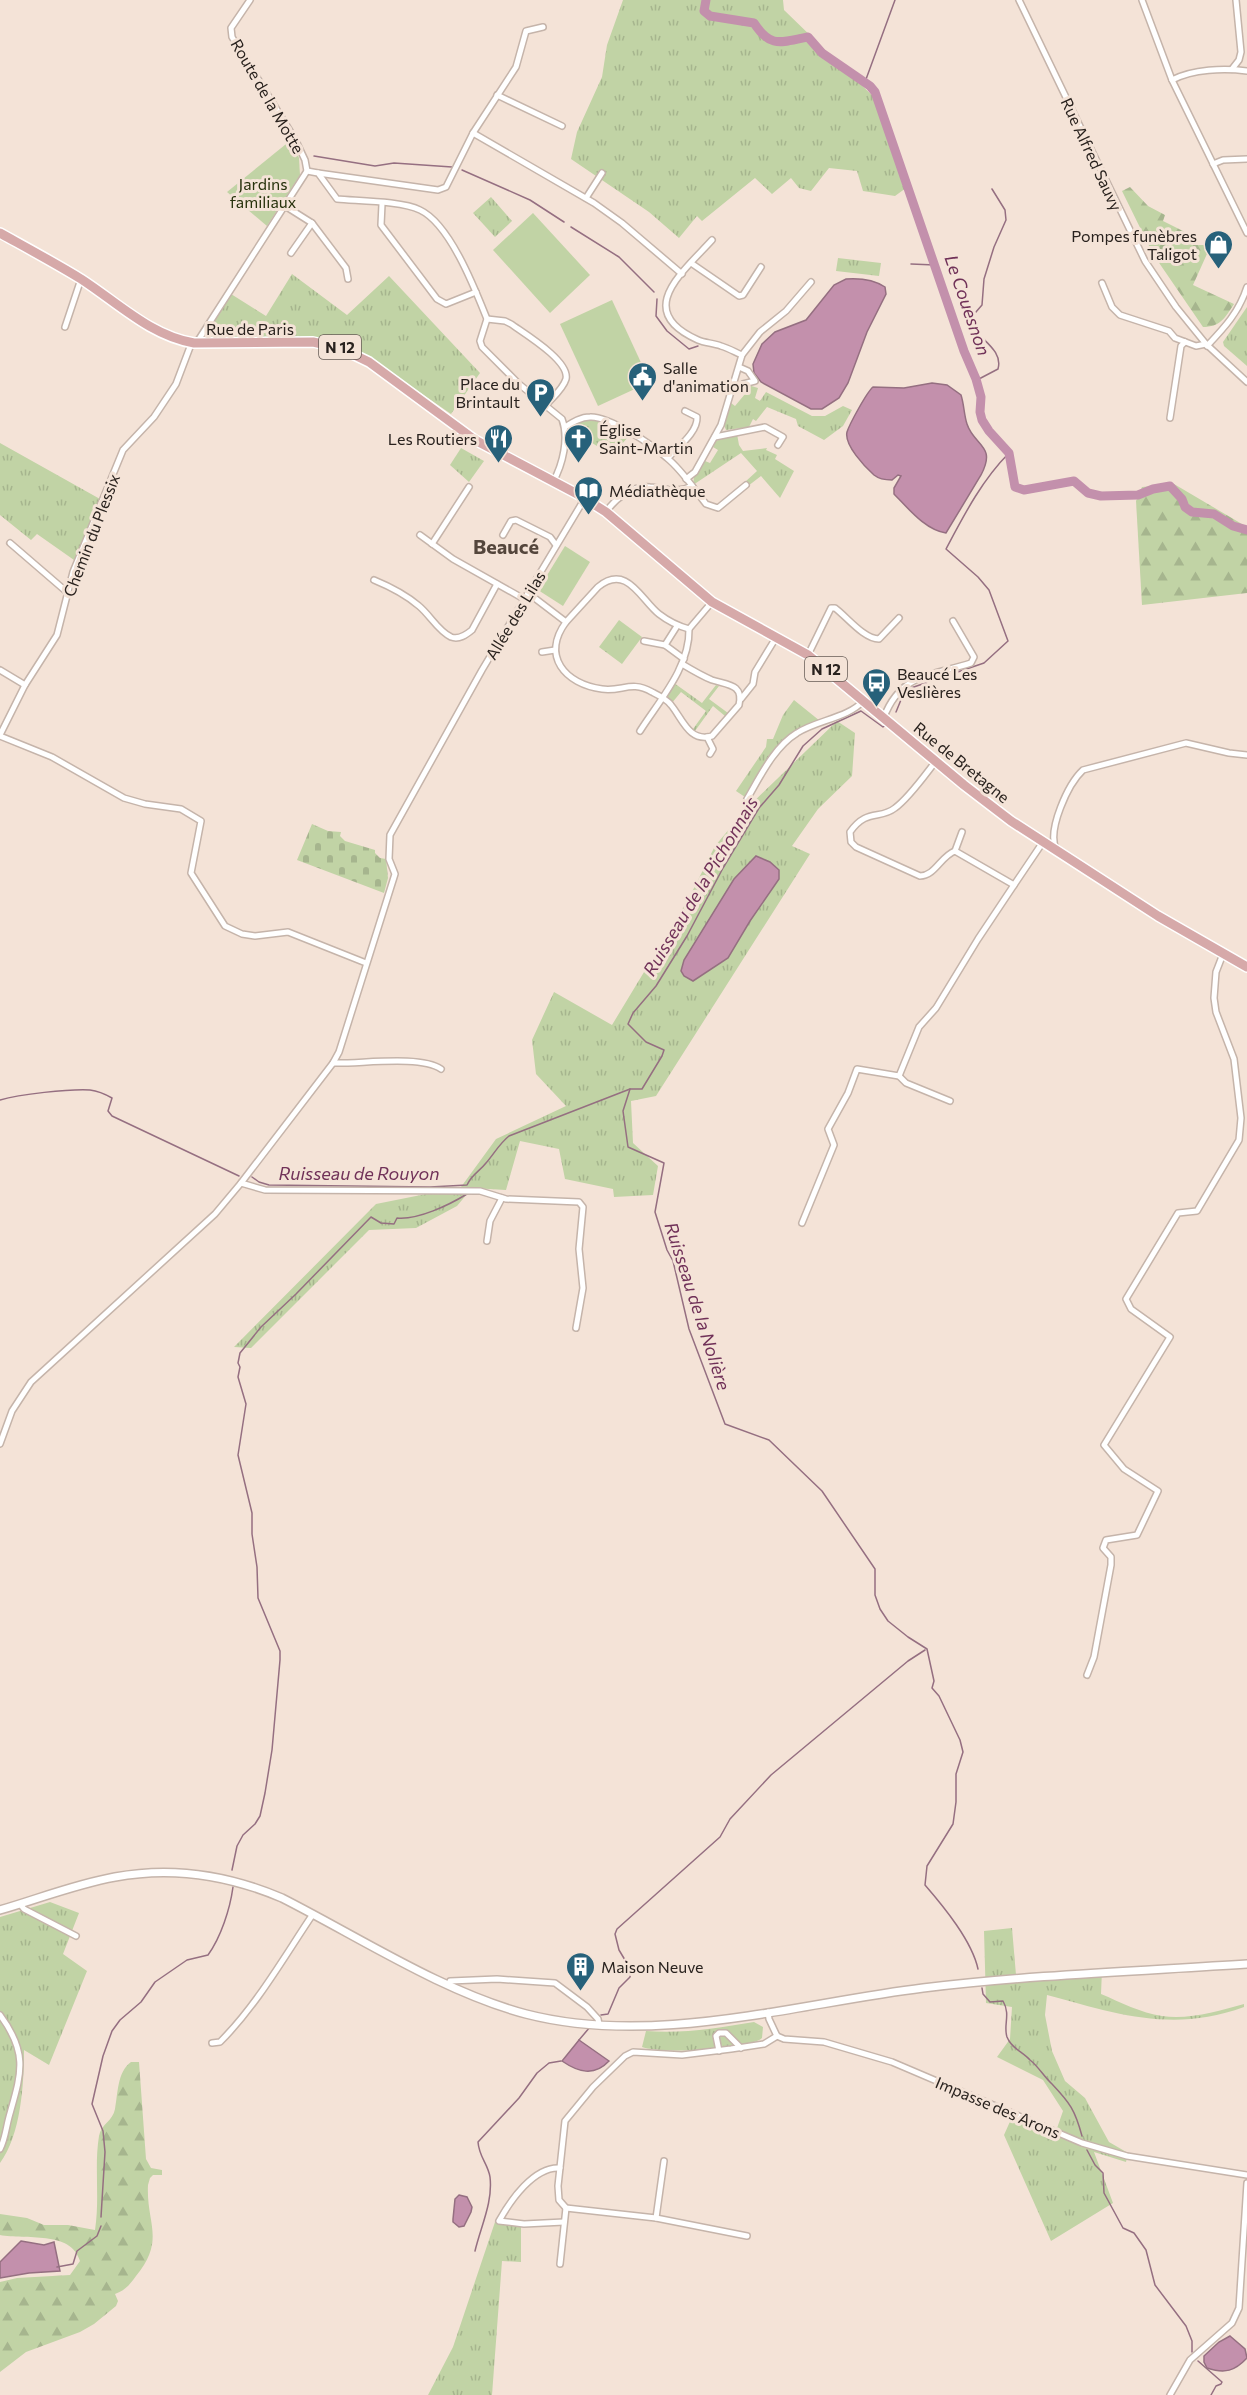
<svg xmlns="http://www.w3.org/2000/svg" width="1247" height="2395" viewBox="0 0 1247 2395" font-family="Commissioner,sans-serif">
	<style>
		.grass { fill: url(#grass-tufts) }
		.forest { fill: url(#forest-firs) }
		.cemetery { fill: url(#cemetery-stones) }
		.garden { fill: #c1d3a5 }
		.water { fill: #c390ac; stroke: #956f81; stroke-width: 1.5 }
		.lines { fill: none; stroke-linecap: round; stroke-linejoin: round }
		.stream { stroke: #956f81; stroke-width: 1.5 }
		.river { stroke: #c390ac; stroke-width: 9 }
		.minor-casing { stroke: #c5b4aa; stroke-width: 8 }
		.tertiary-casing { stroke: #c5b4aa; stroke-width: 10 }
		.primary-casing { stroke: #fff; stroke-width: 12 }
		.minor { stroke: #fff; stroke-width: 5 }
		.tertiary { stroke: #fff; stroke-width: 7 }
		.primary { stroke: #d6a9a9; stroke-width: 9 }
		.labels { text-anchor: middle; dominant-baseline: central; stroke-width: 6; stroke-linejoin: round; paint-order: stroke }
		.shield { fill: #f4e3d7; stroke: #665c56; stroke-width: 1.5 }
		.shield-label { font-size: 15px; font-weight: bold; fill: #29221e }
		.street-label { font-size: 16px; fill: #29221e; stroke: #f4e3d7 }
		.park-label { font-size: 16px; fill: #26310b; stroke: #f4e3d7 }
		.poi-label { font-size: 16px; fill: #29221e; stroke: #f4e3d7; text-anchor: start }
		.water-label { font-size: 18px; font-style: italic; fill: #703158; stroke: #f4e3d7 }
		.quarter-label { font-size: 20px; font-weight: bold; fill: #54463c; stroke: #f4e3d7 }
	</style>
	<defs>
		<pattern id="grass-tufts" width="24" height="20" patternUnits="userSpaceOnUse" patternTransform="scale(1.5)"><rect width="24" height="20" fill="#c1d3a5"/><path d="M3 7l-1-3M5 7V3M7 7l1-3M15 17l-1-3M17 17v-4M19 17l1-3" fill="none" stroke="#a6b58e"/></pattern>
		<pattern id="forest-firs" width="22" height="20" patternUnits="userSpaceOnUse" patternTransform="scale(1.5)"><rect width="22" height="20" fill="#c1d3a5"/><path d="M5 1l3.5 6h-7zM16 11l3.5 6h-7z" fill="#a6b58e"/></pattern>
		<pattern id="cemetery-stones" width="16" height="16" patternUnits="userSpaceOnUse" patternTransform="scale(1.5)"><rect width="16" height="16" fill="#c1d3a5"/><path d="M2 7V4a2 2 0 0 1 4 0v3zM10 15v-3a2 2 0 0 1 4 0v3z" fill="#a6b58e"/></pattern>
	</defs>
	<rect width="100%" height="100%" fill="#f4e3d7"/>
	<g class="grass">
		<polygon points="623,0 783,0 784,10 880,103 906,188 895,196 863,191 857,171 829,168 811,191 799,188 791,178 772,194 755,178 702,221 697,216 679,238 649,212 571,159 577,132 602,77 607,45"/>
		<polygon points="491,197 512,221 495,237 473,213"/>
		<polygon points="838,258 881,263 879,276 836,271"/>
		<polygon points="292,274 347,315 389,276 480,373 451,414 376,362 341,344 212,339 206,335 207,330 231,294 266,316"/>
		<polygon points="1247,307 1247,366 1224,346 1223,342"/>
		<polygon points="748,385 758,388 755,398 760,401 766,392 812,416 825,416 843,406 852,410 843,426 824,440 798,426 796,419 767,407 756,421 753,419 749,427 726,430 724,425 731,403 735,406 750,388"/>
		<polygon points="587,419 603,422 629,436 621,445 610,453 605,452 609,444 604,442 600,448 572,430 578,422"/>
		<polygon points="737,434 739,445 743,451 767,448 766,450 777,455 775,459 794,471 780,498 761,476 748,486 745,482 757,471 741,453 693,485 694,477 705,461 710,463 718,450 713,447 716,441"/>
		<polygon points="0,443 100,499 74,560 37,534 31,540 0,515"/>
		<polygon points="461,448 484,461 469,482 450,465"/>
		<polygon points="619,620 642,637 622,664 599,647"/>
		<polygon points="674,683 702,703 716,685 719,686 709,699 728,713 725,716 713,706 695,731 693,729 706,711 681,692 671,704 667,696"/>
		<polygon points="794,700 820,721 800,729 765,765 745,797 736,791 766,747 767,739 773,739 783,715"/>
		<polygon points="837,721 855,733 852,776 818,809 792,846 810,854 656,1096 631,1101 633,1143 658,1166 653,1195 614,1197 613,1189 565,1179 559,1149 520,1141 506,1190 472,1188 457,1206 416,1228 369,1230 251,1348 234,1347 376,1204 461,1187 496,1139 566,1106 536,1074 532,1040 554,992 612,1025 690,896 715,846 746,809"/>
		<path d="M50,1902l29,11 -16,41 24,17 -38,94 -25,-15c0,34 -3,85 -24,113v-246z"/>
		<path d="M1012,1928l4,47 86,-5 -1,24c19,8 40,19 61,22 27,4 56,-5 82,-12v3c-71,26 -127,7 -197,-12l-2,20 7,36 13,30 20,17 24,44 19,11 -2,9 -32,-10 19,51 -62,38 -47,-106 8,-18 43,17 8,-23 -20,-31 -46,-23 13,-18 2,-32 -26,-4 -2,-72z"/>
		<path d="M754,2022l9,5 -1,11c-12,12 -104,16 -120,9l4,-16c37,3 72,-3 108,-9z"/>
		<polygon points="495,2222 521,2226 521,2262 502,2261 492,2395 428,2395 453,2347"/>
	</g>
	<g class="forest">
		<path d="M1130,187l18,19 17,9 -2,6 32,16 -3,8h19l-18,40 41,19c-9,14 -14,23 -31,23l-50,-73 -31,-63z"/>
		<polygon points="1174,484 1247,527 1247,593 1142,605 1136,501 1142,487"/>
		<path d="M131,2062h8l7,97 5,9 11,2v5h-9l-3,3 -2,7c-2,39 18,54 -12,91 -6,8 -10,14 -21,18l3,7 -2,5 -22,18 -14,8 -54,20 -26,20v-90l17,-4 53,-3 10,-14c-9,-31 -55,-21 -80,-26v-21l27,4 17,7h24l27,5c5,-32 -1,-64 4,-94 2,-12 14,-15 16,-27 3,-15 2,-37 16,-47z"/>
	</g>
	<polygon class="cemetery" points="312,824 328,831 341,832 340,836 345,841 375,850 375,853 380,858 386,859 388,878 384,893 297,860"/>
	<g class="garden">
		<polygon points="291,140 299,158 300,175 267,226 227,192"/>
		<polygon points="533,213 590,275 550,313 493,250"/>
		<polygon points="612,300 650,382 598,406 560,324"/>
		<polygon points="565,546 590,562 563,606 538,590"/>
	</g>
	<g class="water">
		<path d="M846,279c14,-1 27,0 39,8l1,7 -19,38 -19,51 -9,15 -17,11h-11l-50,-27 -7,-9 -1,-9 9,-20 13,-12 31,-12 28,-35z"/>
		<path d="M932,383l15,2 14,10c3,9 3,20 6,29 7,22 30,21 14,51l-35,58c-21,-3 -38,-25 -52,-39v-6l7,-12 -3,-1 -6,5c-7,0 -13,-1 -18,-5 -9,-8 -30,-30 -27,-43 3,-9 20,-40 26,-45l31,1z"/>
		<polygon points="756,856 770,862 779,870 779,879 750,921 728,958 693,981 684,976 681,971 684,960 734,879"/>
		<path d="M579,2040l30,21c-15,16 -31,11 -47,0z"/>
		<polygon points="459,2195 467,2197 472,2207 471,2212 464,2226 459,2227 453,2222 453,2219 455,2199"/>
		<polygon points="21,2241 44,2245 54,2242 60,2271 29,2273 0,2278 0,2262"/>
		<path d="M1230,2336l15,13 2,9c-12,13 -22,16 -40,10l-3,-6v-6l15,-14z"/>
	</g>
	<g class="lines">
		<g class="stream">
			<polyline points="865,82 895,0"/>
			<polyline points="314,156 375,166 394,163 452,167"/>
			<polyline points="462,170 530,200 564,222"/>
			<polyline points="571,227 619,257 654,292"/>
			<polyline points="911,264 935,265"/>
			<polyline points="657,299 656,316 667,331 689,349 698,346"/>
			<path d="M977,380l21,-11c6,-21 -23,-31 -29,-49l13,-15 2,-26 10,-32 12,-27 -1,-10 -13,-21"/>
			<path d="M896,712l9,-22 79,-27 24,-22 -19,-51 -11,-13 -32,-28c18,-34 36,-69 63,-96"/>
			<path d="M630,1089l-7,22 5,36 36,16 -9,49 12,38 6,11 16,68 36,95 44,16 53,51 53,78v26l5,14 8,12 20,16 19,12 7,32 -2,7 7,8 21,44 3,12 -7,22v28l-3,22 -26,42 -2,19c19,22 47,56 53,84"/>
			<path d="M0,1100c20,-6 68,-11 90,-10 8,1 15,4 22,8l-4,13 4,5 127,60"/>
			<path d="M252,1177l7,5 10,3 161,2 37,-2c5,-11 12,-13 19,-22 8,-9 13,-19 23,-27l121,-47h12l20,-33 2,-6 -18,-8 -18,-18 5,-11 23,-27 31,-50 36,-68 36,-60 20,-23 24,-39 19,-17 39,-18 22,16 3,-2"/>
			<path d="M232,1870l5,-24 6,-11 12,-11 5,-8 5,-23 7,-43 8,-90v-9l-22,-53 -1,-31 -5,-33v-21l-14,-58 8,-51 -8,-27 2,-10 -2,-4 2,-10 21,-26 35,-33 75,-77 10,6 13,1 3,-6c21,2 52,-13 70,-24"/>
			<path d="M982,1988l1,6 7,8 13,-1c8,14 0,24 4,36 4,11 16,15 23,23 9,7 14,17 22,24 18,19 23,26 30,52"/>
			<polyline points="601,2015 608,2014 619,1988 630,1977 631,1970 619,1950 615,1934 617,1929 720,1837 730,1819 771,1775 908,1661 925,1650"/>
			<polyline points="579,2040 590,2027"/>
			<polyline points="1087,2150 1095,2165 1103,2173 1104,2193 1123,2228 1134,2233 1146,2250 1155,2285 1186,2326 1192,2341 1192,2352"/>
			<path d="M101,2217l4,-65 -2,-21 -11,-27 11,-48 9,-25 8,-11 21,-18 14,-20 32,-22 21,-5c13,-18 22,-46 25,-68"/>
			<path d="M475,2251c6,-25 18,-49 15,-74 -2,-13 -11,-20 -12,-35l41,-44 18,-25 12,-10 12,-2"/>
			<polyline points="57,2267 73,2264 77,2251 97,2236 101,2226"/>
			<polyline points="1198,2361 1222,2382 1221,2384 1216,2386 1211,2395"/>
		</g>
		<path class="river" d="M706,0l-2,11 6,5 44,7c17,26 27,19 54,14l14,16 48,33 5,6 89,259 12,28 5,18 -1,15 2,8 7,11 20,22 6,34 9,3 50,-9 14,12 13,3 37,-1 15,-6 17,-3 12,13 3,8 7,5 22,2 19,12 14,4"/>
		<defs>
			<g id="minor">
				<polyline points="1019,0 1145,261 1176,307 1206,344 1247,382"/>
				<polyline points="1142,0 1172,80 1247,233"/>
				<polyline points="1232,69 1239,60 1241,52 1236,0"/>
				<path d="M1172,80c21,-11 52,-12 75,-9"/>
				<polyline points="497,95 562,126"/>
				<polyline points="473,133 594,203 622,223 682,274"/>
				<polyline points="1213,164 1223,160 1247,159"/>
				<path d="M307,171l11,2 19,26c21,2 65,2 83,11 30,14 55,79 67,109l-7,22 2,6 37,37 43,35c7,19 1,45 -9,63"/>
				<polyline points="318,173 438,190 446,187 473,133 516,67 526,31 543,27"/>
				<polyline points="586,198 602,173"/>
				<polyline points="382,204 381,225 437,299 446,304 476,292"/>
				<polyline points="285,206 312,223 346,268 348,279"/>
				<path d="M712,240c-30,33 -79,71 -14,100 7,3 15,3 23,6 7,2 14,6 21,9"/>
				<polyline points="291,253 312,223"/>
				<polyline points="691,263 739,296 743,295 761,267"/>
				<polyline points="1102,283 1112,307 1120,315 1169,331 1175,338 1196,346 1206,344"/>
				<path d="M487,319l18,2 6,3c14,10 59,37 55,55 -3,10 -13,18 -20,26"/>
				<polyline points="65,327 81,279"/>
				<path d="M1207,346c18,-19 32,-34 40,-59"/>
				<polyline points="734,390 743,384 755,381 748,371 739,367"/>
				<polyline points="1170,418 1181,346 1185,342"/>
				<path d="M565,427c8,-5 16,-10 25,-10 19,-1 63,28 77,41 15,12 27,31 39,46l12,4 28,-23"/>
				<polyline points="715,437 765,427 783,437 778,445"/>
				<path d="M668,458c10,-11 30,-26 29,-41l-12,-6"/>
				<polyline points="686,479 695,472 721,425 742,355 760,332 786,311 811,282"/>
				<path d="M606,512c9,-13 26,-27 44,-25 16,1 26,7 42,-1"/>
				<polyline points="420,535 453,559 524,599"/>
				<polyline points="503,535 511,521 516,520 550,537 556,545"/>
				<polyline points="10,543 68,593"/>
				<polyline points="432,544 469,487"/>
				<path d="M374,580c17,7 31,14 45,26 11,9 19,25 32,31 8,3 15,-2 21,-7l25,-46"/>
				<path d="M528,593l38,29c-25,34 -1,62 36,67 20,3 29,-9 50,3 6,3 15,7 19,13 11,13 18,38 41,31l27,-31c5,-21 -12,-20 -27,-25 -10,-4 -20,-10 -30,-16"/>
				<path d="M566,622l32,-35c29,-24 43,13 61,27 9,7 19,12 30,15"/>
				<polyline points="677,626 665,645 684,659"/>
				<polyline points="644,641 665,645"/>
				<polyline points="542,652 555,650"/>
				<path d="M808,655l23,-47h4c12,9 29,31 44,31l20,-21"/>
				<polyline points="0,670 25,685"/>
				<polyline points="741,699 753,684 755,672 777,636"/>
				<path d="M884,717c17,-44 47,-41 87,-54l3,-6 -21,-36"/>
				<path d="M640,731c19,-30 50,-64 49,-102l23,-27"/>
				<polyline points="0,735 25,685 57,635 73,572 123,450 154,417 176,384 190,347 199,339 307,171 305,160 295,139 232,37 231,28 250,0"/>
				<polyline points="0,736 52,757 124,798 145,804 181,809 201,821 191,873 225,926 242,934 255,936 288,932 366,963"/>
				<polyline points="707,737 713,749 710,754"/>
				<path d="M936,761c-11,14 -27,37 -41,47 -15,12 -28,0 -45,24l1,10 5,5 64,29c15,0 21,-20 35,-25l59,34 29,-43"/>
				<path d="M747,799c13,-22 27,-52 50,-66 20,-13 52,-15 67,-33"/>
				<path d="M1056,849c-9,-19 12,-65 27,-79l103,-27 43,10 18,2"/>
				<polyline points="955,851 962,832"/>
				<path d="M333,1063c28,1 87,-8 108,6"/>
				<polyline points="899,1076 906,1083 950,1101"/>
				<polyline points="241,1183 265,1190 480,1191 506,1199 579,1202 583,1207 579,1249 583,1288 576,1328"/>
				<polyline points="802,1223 834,1145 828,1129 848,1093 857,1069 899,1076 919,1027 936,1008 978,939 1014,885"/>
				<polyline points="487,1241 490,1221 502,1198"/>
				<polyline points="0,1444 12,1411 31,1382 215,1214 241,1183 333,1063 339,1052 395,874 389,859 390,835 482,670 585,498"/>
				<polyline points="1087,1675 1094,1657 1111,1565 1111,1557 1103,1548 1106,1540 1137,1535 1158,1491 1124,1469 1104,1445 1170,1337 1131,1309 1126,1299 1178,1213 1197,1211 1239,1140 1241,1118 1234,1059 1216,1012 1214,998 1216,972 1223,954"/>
				<polyline points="20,1904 24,1909 76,1936"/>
				<polyline points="449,1985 450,1981 497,1979 555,1983 587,2007 598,2019 599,2024"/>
				<polyline points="768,2012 769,2019 777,2036 784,2039 824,2042 892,2062 1082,2143 1127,2156 1247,2175"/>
				<path d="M0,2015c29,39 21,59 9,102 -3,11 -4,23 -9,32"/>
				<path d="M212,2043l8,-1c37,-37 64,-85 93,-128"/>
				<polyline points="719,2051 716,2036 719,2033 726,2033 741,2048"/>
				<polyline points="664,2161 656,2218 566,2208 559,2200 558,2186 565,2121 593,2087 625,2056 633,2052 682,2055 731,2049 764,2044 777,2036"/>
				<path d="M560,2168c-26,-2 -50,33 -61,53l25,3 40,-2"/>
				<polyline points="656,2218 747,2236"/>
				<polyline points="560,2264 566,2208"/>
				<polyline points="1170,2395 1190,2360 1232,2323 1239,2308 1247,2183"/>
			</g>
			<path id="tertiary" d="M0,1910c38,-11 76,-26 115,-33 58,-11 113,-2 167,21 77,39 161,94 244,116 128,33 268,-10 397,-26 107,-13 216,-17 324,-24"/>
			<path id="primary" d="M0,233c27,15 55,30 81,46 37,24 70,57 113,64l119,-1 27,6 29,14 106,78 106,56 25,16 106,90 96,53 156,130 47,36 147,95 89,51"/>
		</defs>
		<use href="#minor" class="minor-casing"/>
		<use href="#tertiary" class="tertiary-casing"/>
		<use href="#primary" class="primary-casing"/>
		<use href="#minor" class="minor"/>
		<use href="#tertiary" class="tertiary"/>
		<use href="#primary" class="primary"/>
	</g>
	<defs>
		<symbol id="shop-pin" viewBox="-11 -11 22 30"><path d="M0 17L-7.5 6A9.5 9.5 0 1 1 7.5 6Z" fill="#27617a" stroke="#f4e3d7"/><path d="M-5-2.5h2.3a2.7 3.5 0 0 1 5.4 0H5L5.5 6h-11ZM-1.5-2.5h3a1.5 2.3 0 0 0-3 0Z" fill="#fff"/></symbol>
		<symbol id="civic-pin" viewBox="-11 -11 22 30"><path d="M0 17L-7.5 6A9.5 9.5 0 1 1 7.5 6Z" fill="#27617a" stroke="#f4e3d7"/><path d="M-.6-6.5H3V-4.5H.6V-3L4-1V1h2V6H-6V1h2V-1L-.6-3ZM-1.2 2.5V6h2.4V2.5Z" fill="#fff"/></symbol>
		<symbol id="parking-pin" viewBox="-11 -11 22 30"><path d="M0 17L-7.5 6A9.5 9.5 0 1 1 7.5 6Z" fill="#27617a" stroke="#f4e3d7"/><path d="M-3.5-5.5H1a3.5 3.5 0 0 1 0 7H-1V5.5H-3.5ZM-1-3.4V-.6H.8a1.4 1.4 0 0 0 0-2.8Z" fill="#fff"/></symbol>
		<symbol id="restaurant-pin" viewBox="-11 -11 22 30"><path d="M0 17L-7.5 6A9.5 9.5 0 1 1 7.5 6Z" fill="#27617a" stroke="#f4e3d7"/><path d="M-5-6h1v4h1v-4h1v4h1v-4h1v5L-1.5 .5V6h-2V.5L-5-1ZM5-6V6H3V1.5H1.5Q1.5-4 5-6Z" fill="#fff"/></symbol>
		<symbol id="church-pin" viewBox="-11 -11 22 30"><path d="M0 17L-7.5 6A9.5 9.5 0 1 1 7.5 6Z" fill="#27617a" stroke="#f4e3d7"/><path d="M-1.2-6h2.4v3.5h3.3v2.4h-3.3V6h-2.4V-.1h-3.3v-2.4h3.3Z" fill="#fff"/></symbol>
		<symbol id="library-pin" viewBox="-11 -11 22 30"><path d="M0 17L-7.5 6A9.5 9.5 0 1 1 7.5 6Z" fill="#27617a" stroke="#f4e3d7"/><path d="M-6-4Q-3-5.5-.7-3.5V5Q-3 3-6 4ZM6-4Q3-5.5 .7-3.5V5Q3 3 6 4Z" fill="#fff"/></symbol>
		<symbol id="bus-pin" viewBox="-11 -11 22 30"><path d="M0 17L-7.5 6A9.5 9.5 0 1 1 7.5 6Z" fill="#27617a" stroke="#f4e3d7"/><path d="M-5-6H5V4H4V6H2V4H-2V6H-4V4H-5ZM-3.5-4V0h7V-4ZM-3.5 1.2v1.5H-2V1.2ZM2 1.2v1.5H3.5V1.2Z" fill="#fff"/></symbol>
		<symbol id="building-pin" viewBox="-11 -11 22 30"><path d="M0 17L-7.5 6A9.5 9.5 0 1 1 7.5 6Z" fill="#27617a" stroke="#f4e3d7"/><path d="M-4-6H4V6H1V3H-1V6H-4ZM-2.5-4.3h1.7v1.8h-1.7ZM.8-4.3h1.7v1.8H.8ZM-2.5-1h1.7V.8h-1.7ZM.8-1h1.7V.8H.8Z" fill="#fff"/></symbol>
	</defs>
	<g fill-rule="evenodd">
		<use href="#shop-pin" x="1202" y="228" width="33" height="45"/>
		<use href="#civic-pin" x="626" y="360" width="33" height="45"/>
		<use href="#parking-pin" x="524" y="376" width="33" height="45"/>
		<use href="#restaurant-pin" x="482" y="422" width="33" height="45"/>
		<use href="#church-pin" x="562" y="422" width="33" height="45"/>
		<use href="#library-pin" x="572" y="474" width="33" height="45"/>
		<use href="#bus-pin" x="860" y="666" width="33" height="45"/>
		<use href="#building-pin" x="564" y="1950" width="33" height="45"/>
	</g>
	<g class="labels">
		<g class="shield">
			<rect x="319" y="335" width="42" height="24" rx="4.5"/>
			<rect x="805" y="657" width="42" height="24" rx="4.5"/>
		</g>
		<g class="shield-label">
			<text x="340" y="347">N 12</text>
			<text x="826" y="669">N 12</text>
		</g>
		<g class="street-label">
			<text transform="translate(268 96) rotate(60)">Route de la Motte</text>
			<text transform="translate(1092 154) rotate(65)">Rue Alfred Sauvy</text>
			<text x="250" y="328">Rue de Paris</text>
			<text transform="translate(91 535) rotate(-69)">Chemin du Plessix</text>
			<text transform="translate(515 615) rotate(-59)">Allée des Lilas</text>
			<text transform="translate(962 762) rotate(39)">Rue de Bretagne</text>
			<text transform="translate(998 2107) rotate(23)">Impasse des Arons</text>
		</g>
		<g class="park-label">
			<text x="263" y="183">Jardins<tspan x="263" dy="18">familiaux</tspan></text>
		</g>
		<g class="poi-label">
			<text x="1197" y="235" text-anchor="end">Pompes funèbres<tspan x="1197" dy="18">Taligot</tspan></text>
			<text x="663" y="367">Salle<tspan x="663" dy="18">d'animation</tspan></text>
			<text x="520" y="383" text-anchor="end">Place du<tspan x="520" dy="18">Brintault</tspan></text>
			<text x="599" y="429">Église<tspan x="599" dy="18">Saint-Martin</tspan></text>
			<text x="477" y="438" text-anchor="end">Les Routiers</text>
			<text x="609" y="490">Médiathèque</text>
			<text x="897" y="673">Beaucé Les<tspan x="897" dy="18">Veslières</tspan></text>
			<text x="601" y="1966">Maison Neuve</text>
		</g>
		<g class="water-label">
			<text transform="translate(968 305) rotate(71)">Le Couesnon</text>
			<text transform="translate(700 886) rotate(-59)">Ruisseau de la Pichonnais</text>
			<text x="359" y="1173">Ruisseau de Rouyon</text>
			<text transform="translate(698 1306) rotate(72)">Ruisseau de la Nolière</text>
		</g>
		<g class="quarter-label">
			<text x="506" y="546">Beaucé</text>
		</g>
	</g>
</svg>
